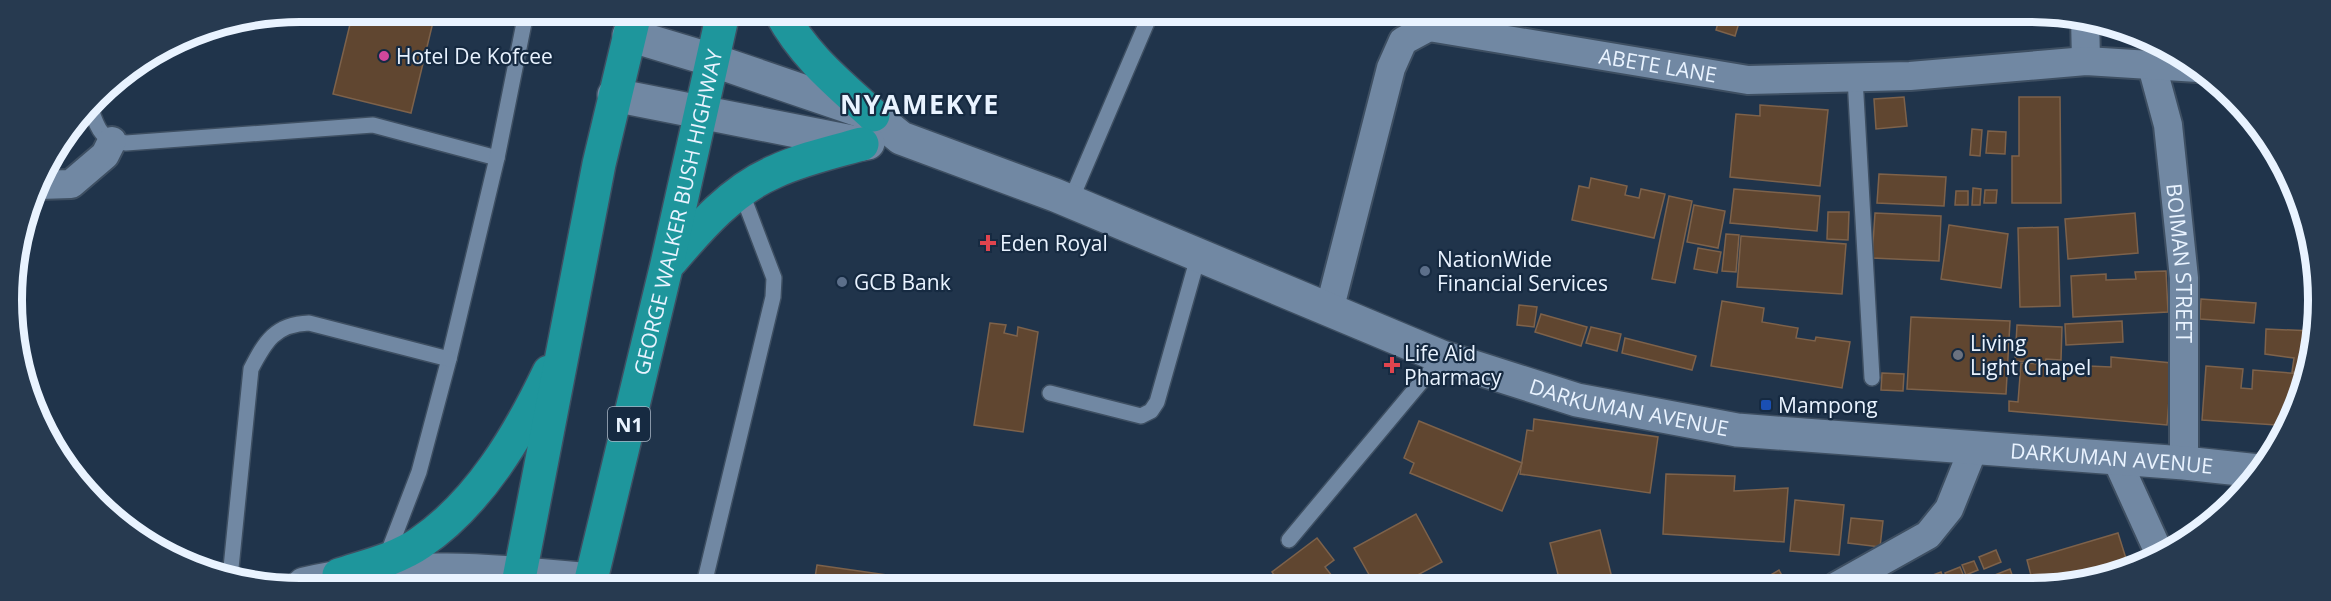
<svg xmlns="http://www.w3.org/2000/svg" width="2331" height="601" viewBox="0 0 2331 601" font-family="'Open Sans',sans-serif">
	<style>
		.building { fill: #604630; stroke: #7d624b; stroke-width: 1.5 }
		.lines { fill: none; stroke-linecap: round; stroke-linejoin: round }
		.lane-casing { stroke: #3e4f62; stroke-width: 18 }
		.street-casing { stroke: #3e4f62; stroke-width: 32 }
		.secondary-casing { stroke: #3e4f62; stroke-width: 36 }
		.highway-casing { stroke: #3e4f62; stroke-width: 36 }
		.lane { stroke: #7188a3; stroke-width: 15 }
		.street { stroke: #7188a3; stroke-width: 28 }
		.secondary { stroke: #7188a3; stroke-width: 33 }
		.highway { stroke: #1e969c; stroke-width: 33 }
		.hotel-dot { fill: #d1479c; stroke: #162a41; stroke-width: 2 }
		.health-dot { fill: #e0444e; stroke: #162a41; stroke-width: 2 }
		.service-dot { fill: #5c6f8a; stroke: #162a41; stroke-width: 2 }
		.worship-dot { fill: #6b7280; stroke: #162a41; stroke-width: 2 }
		.transit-dot { fill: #1a4fb4; stroke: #162a41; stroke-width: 2 }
		.labels { text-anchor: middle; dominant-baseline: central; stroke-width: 4.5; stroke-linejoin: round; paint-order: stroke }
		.shield { fill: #162a41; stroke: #aab7c6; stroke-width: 1.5 }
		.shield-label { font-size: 20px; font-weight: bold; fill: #e9f3ff }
		.poi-label { font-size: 21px; fill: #e9f3ff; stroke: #162a41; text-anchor: start }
		.street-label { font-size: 21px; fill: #e9f3ff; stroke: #162a41 }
		.district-label { font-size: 27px; font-weight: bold; letter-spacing: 1.5px; fill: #e9f3ff; stroke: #162a41 }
		.rim { fill: none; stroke: #e9f3ff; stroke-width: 8 }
	</style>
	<rect width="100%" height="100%" fill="#20344b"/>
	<g class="building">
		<polygon points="353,12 412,12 434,18 411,113 333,94"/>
		<polygon points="1720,16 1741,16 1735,36 1716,30"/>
		<polygon points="1762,16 1779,17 1779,21 1762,19"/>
		<polygon points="1904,97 1907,126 1876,129 1874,99"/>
		<polygon points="2019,97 2060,97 2061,203 2012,203 2012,156 2019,156"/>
		<polygon points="1760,105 1828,110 1820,186 1730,177 1736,114 1760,116"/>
		<polygon points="1972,129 1982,130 1980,156 1970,155"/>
		<polygon points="1988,131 2006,132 2005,154 1986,153"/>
		<polygon points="1879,174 1946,177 1944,206 1877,203"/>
		<polygon points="1591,178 1627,186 1625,195 1639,198 1641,189 1665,194 1654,238 1572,220 1579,186 1589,188"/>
		<polygon points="1973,188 1981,189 1980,205 1972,205"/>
		<polygon points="1734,189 1820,196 1817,231 1730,223"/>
		<polygon points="1985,190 1997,190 1996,203 1984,203"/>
		<polygon points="1956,191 1968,191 1968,205 1955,205"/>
		<polygon points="1669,196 1692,201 1675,283 1652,279"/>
		<polygon points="1694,205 1725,211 1718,248 1687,242"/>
		<polygon points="1828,212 1849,212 1848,240 1827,239"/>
		<polygon points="1875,213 1941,216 1939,261 1872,258"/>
		<polygon points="2135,213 2138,253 2068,259 2065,219"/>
		<polygon points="1949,225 2008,234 2001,288 1941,279"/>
		<polygon points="2058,227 2060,306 2020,307 2018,228"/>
		<polygon points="1726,234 1739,235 1736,272 1722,271"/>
		<polygon points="1741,236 1846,244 1842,294 1737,287"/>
		<polygon points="1698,248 1721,252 1717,273 1694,269"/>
		<polygon points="2166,271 2168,312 2073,317 2071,276 2106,274 2106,280 2136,279 2135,272"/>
		<polygon points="2201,299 2256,303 2254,323 2200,319"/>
		<polygon points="1722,301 1764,308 1762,322 1798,328 1796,338 1815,341 1816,337 1850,342 1842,388 1711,366"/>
		<polygon points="1519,305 1537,307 1534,327 1517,325"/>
		<polygon points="1541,314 1587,327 1581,346 1535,332"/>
		<polygon points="1911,317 2010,321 2006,394 1907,389"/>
		<polygon points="2122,321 2123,342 2066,345 2065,324"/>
		<polygon points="990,323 1006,325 1004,333 1017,336 1018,327 1038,332 1023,432 974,425"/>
		<polygon points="2017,325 2062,327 2061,360 2046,359 2045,362 2015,361"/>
		<polygon points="1591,327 1621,334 1617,351 1586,343"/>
		<polygon points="2266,329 2313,331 2314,356 2308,373 2292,372 2294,358 2265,354"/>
		<polygon points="1625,338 1696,356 1692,370 1622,353"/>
		<polygon points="2111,357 2172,363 2167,425 2009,411 2009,401 2018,402 2021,363 2111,367"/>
		<polygon points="2206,366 2243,369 2241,388 2252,389 2253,370 2303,374 2302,391 2290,426 2202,420"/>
		<polygon points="1882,373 1904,374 1903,391 1881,390"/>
		<polygon points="1534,419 1658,437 1650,493 1520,474 1527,430 1533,431"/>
		<polygon points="1419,421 1522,463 1502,511 1410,473 1414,463 1404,458"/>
		<polygon points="1666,474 1735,476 1734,491 1788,488 1784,542 1663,534"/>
		<polygon points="1795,500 1844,505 1839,555 1790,551"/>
		<polygon points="1416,514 1442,562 1399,585 1375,585 1354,548"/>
		<polygon points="1851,518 1883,521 1880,547 1848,543"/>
		<polygon points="1600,530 1614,586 1561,586 1550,543"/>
		<polygon points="2118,533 2129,568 2068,587 2034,587 2027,560"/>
		<polygon points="1317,538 1334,560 1325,567 1339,585 1281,585 1272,572"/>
		<polygon points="1996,550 2001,562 1984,569 1979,557"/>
		<polygon points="1974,561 1978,570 1966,575 1962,565"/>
		<polygon points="817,565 950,584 814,584"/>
		<polygon points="1960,567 1965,579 1949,585 1945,573"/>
		<polygon points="2010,569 2016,586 1967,586"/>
		<polygon points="1779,570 1785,581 1777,586 1752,586"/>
		<polygon points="1941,572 1946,586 1923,586 1920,580"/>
	</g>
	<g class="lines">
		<defs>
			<g id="lane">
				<polyline points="1855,78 1872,378"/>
				<path d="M91,109c7,22 11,31 35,34l247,-18 124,33"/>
				<polyline points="1070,202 1150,15"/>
				<polyline points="1050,393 1141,416 1151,411 1157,402 1198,257"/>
				<polyline points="1289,540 1442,357"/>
				<polyline points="386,558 419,472 449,359 497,158 526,13"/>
				<path d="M230,578l21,-209c14,-27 24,-45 58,-46l140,36"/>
				<polyline points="704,584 773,297 774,278 741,191"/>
			</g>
			<g id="street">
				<polyline points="2085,17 2086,61"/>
				<path id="s1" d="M2152,66l16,59 16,153v185"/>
				<polyline points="39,185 71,184 105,155 112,141"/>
				<path id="s2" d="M1329,311l62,-243 12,-27 26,-14 319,53 162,-4 176,-15 112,7"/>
				<polyline points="2116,458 2161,557"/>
				<polyline points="1837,586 1928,535 1949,509 1974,447"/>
			</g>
			<g id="secondary">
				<path id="s3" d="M629,35l83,25 161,55 28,23 154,57 387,162 135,43 160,30 447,33 75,8"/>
				<polyline points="614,95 862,144 868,143"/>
				<path d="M304,584c94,-22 191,-14 287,-4"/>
			</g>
			<g id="highway">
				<path d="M781,13c23,43 57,70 92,102"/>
				<path d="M671,261c29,-34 61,-71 103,-89 28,-13 59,-20 88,-28"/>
				<path d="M339,575c27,-9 58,-16 81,-32 59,-40 99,-108 129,-171"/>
				<polyline points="518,584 599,164 635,13"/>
				<path id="s4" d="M590,584l77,-320 56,-251"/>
			</g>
		</defs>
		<use href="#lane" class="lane-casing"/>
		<use href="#street" class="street-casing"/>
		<use href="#secondary" class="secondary-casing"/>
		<use href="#highway" class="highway-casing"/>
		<use href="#lane" class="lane"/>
		<use href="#street" class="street"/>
		<use href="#secondary" class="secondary"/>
		<use href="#highway" class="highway"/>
	</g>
	<circle class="hotel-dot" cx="384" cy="56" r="6"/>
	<g class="health-dot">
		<path d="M985 234h6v6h6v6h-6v6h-6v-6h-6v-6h6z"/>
		<path d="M1389 356h6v6h6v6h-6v6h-6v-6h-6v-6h6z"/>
	</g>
	<g class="service-dot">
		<circle cx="1425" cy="271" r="6"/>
		<circle cx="842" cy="282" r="6"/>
	</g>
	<circle class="worship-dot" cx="1958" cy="355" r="6"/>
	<rect class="transit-dot" x="1760" y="399" width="12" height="12" rx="3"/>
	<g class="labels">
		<rect class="shield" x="608" y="407" width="42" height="34" rx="4.5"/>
		<g class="shield-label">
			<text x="629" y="424">N1</text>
		</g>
		<g class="poi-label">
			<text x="396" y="56">Hotel De Kofcee</text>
			<text x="1000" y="243">Eden Royal</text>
			<text x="1437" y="259">NationWide<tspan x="1437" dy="24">Financial Services</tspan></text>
			<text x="854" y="282">GCB Bank</text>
			<text x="1970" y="343">Living<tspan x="1970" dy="24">Light Chapel</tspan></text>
			<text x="1404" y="353">Life Aid<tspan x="1404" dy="24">Pharmacy</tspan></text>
			<text x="1778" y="405">Mampong</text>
		</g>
		<g class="street-label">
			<text stroke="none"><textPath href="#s2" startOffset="542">ABETE LANE</textPath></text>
			<text stroke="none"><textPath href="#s4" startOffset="382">GEORGE WALKER BUSH HIGHWAY</textPath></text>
			<text stroke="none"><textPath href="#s1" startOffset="200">BOIMAN STREET</textPath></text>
			<text stroke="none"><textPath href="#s3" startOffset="1071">DARKUMAN AVENUE</textPath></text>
			<text stroke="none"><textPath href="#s3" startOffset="1557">DARKUMAN AVENUE</textPath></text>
		</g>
		<g class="district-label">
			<text x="920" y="103">NYAMEKYE</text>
		</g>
	</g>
	<path d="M0 0H2331V601H0ZM300 22H2030A278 278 0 0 1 2308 300V300A278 278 0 0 1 2030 578H300A278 278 0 0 1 22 300V300A278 278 0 0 1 300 22Z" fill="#273a50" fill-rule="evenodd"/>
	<path class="rim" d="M300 22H2030A278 278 0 0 1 2308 300V300A278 278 0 0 1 2030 578H300A278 278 0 0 1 22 300V300A278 278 0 0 1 300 22Z"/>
</svg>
